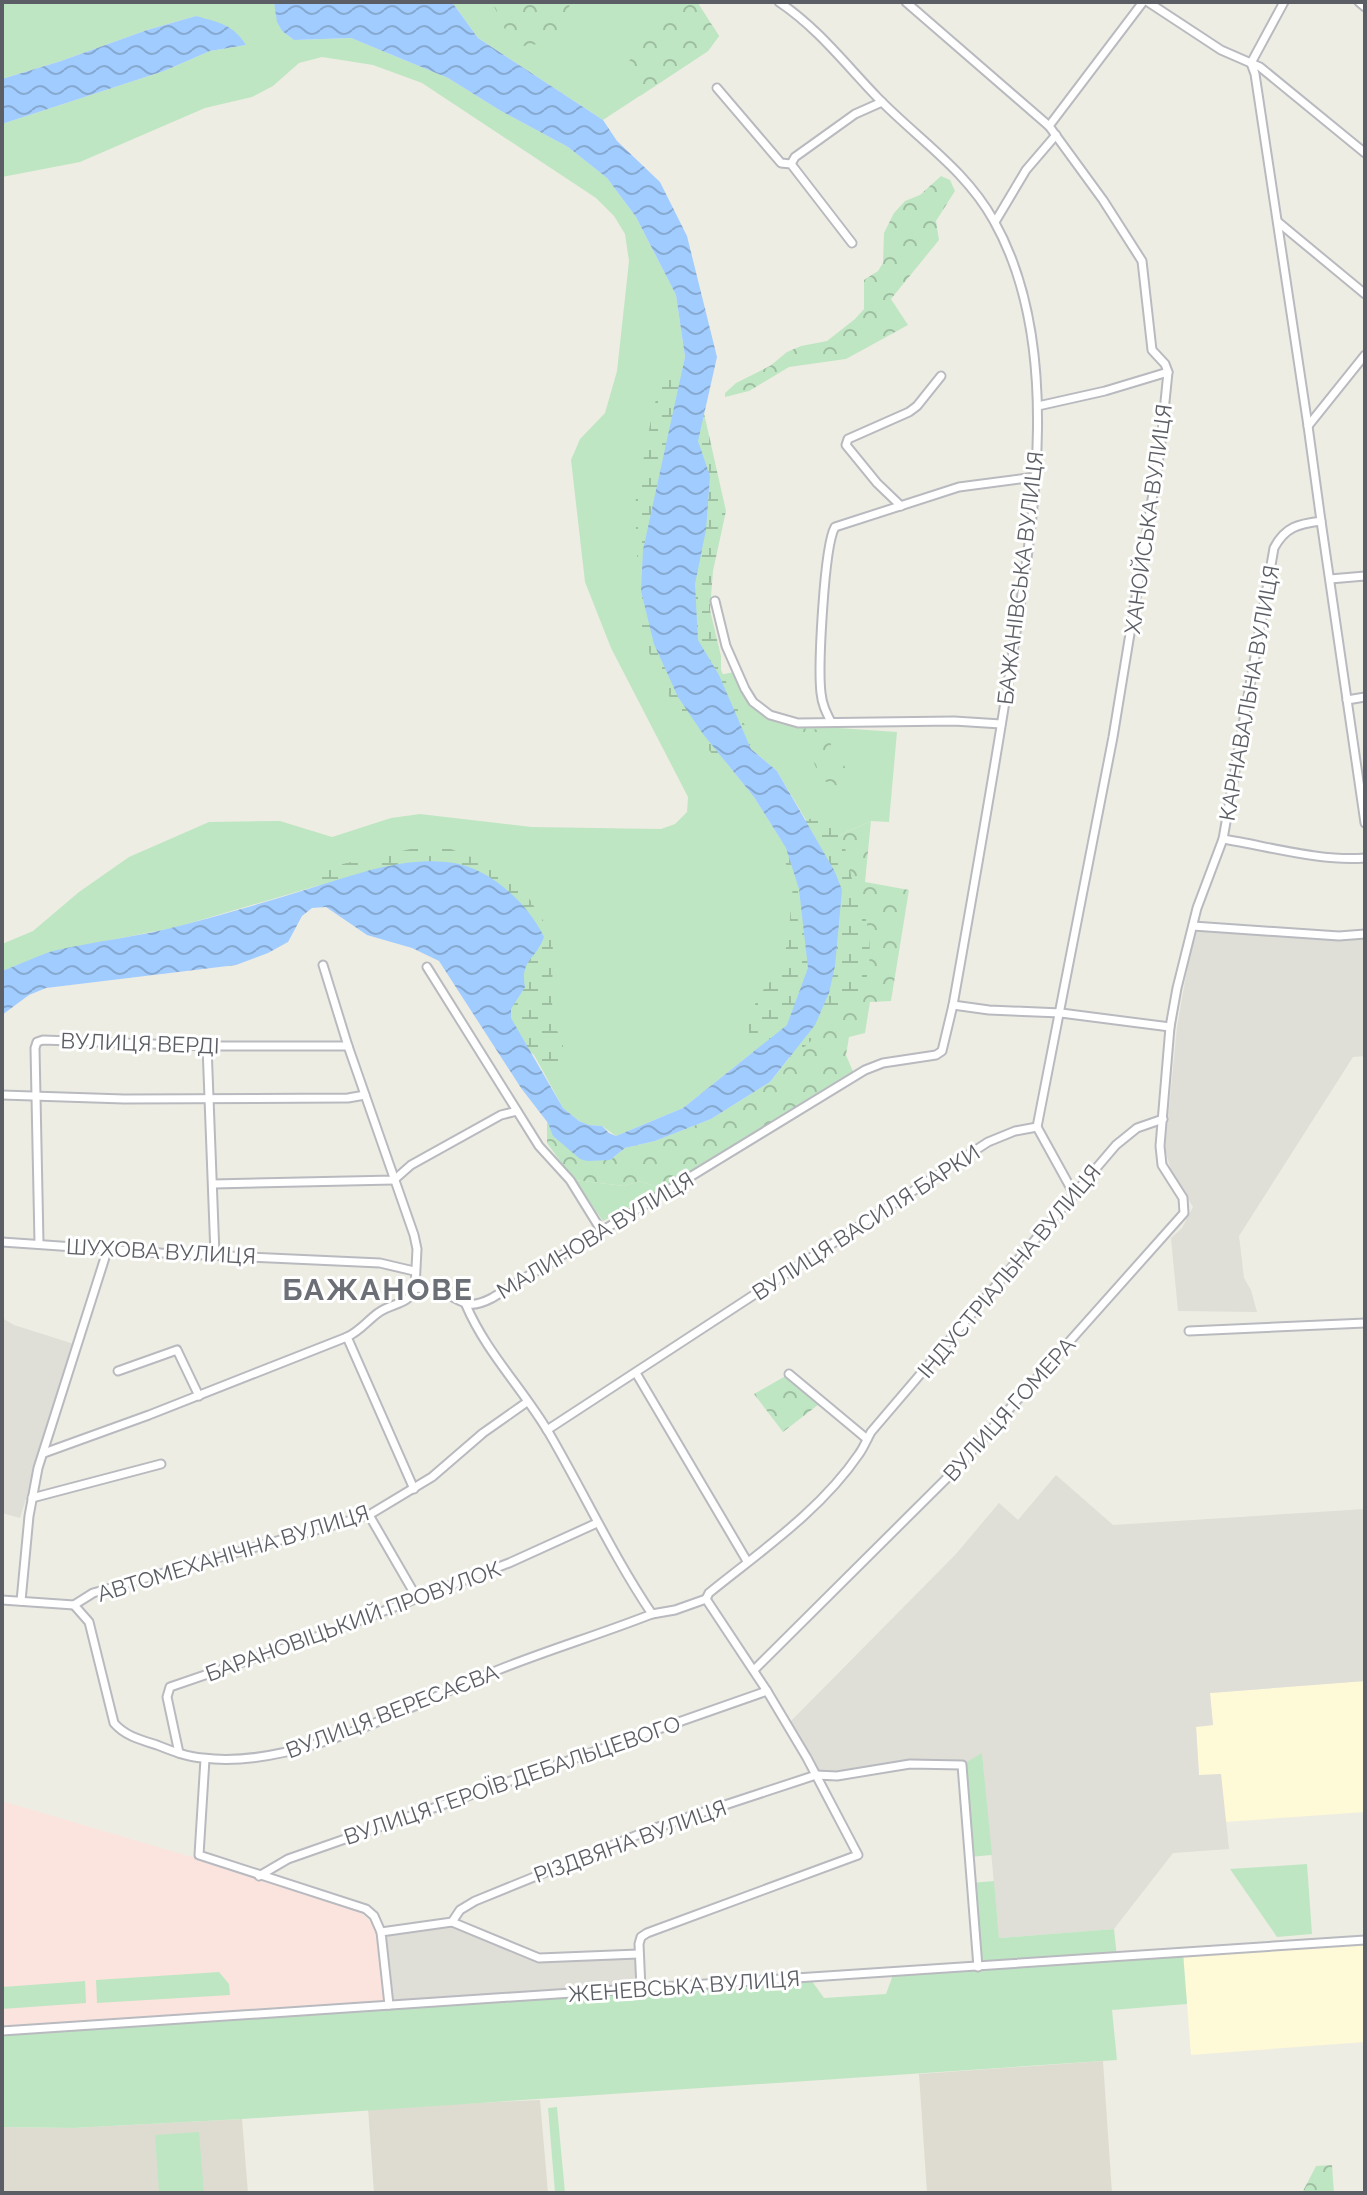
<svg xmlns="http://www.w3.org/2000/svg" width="1367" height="2195" viewBox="0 0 1367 2195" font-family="Raleway,sans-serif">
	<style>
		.commercial { fill: #fef9d7 }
		.industrial { fill: #dfded7 }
		.education { fill: #dedcd1 }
		.medical { fill: #fbe4de }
		.grass { fill: #bfe6c3 }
		.forest { fill: url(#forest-crowns) }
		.wetland { fill: url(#wetland-marsh) }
		.water { fill: url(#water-waves) }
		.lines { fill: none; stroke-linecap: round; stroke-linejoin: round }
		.street-casing { stroke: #b8babf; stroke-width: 11 }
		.street { stroke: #fff; stroke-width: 7 }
		.labels { text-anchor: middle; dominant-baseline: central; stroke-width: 6; stroke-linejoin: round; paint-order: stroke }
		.street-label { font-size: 22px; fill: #5b5e64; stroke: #fff }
		.district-label { font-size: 30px; font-weight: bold; letter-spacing: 2px; fill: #6c7076; stroke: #fff }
	</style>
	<defs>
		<pattern id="forest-crowns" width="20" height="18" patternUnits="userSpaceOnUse" patternTransform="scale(2)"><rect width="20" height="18" fill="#bfe6c3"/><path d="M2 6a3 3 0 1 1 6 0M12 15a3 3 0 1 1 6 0" fill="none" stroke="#9ebea2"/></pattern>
		<pattern id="wetland-marsh" width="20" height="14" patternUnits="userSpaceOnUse" patternTransform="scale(2)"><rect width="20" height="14" fill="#bfe6c3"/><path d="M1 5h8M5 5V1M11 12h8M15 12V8" fill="none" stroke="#9ebea2"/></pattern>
		<pattern id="water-waves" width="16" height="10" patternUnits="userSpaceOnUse" patternTransform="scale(2)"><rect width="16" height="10" fill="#a1ccff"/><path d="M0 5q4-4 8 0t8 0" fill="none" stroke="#86a9d2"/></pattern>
	</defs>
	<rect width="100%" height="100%" fill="#eeede3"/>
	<g class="commercial">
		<polygon points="1365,1681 1365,1812 1225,1822 1221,1775 1199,1776 1196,1726 1213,1725 1210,1693"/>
		<polygon points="1365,1940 1365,2042 1191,2055 1183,1953"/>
	</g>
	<g class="industrial">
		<polygon points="1194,930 1365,939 1365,1056 1353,1057 1239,1236 1244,1278 1251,1290 1257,1312 1178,1311 1171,1238 1182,1228 1193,1207 1171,1170 1165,1149 1177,1027"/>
		<polygon points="2,1318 14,1325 74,1344 20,1518 2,1513"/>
		<polygon points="1056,1475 1113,1525 1365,1509 1365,1681 1210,1693 1213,1725 1196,1727 1199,1775 1221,1774 1229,1849 1173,1853 1114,1929 999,1938 982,1754 962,1765 910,1764 816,1775 789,1723 956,1554 999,1503 1018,1520"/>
		<polygon points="452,1922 539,1958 638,1954 641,1989 389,2005 381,1932"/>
	</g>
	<g class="education">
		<polygon points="1103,2061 1112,2193 927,2193 919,2074"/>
		<polygon points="540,2100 548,2193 374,2193 368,2108"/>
		<polygon points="242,2119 248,2193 2,2193 2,2127 73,2128"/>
	</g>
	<polygon class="medical" points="2,1801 276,1882 360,1912 381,1932 389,2005 2,2031"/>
	<g class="grass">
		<polygon points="2,2 274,2 278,22 282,31 294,40 351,38 448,78 501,111 568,147 607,178 636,217 676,295 685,357 672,423 703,734 754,797 786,848 799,889 787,1025 683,1108 616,1136 602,1126 589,1125 579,1121 563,1108 527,1042 354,875 177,927 51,952 2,971 2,944 33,931 79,892 129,857 209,822 280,821 332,837 391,818 420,814 532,827 661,829 675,824 687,812 688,797 611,648 585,582 571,460 580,439 605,413 617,371 629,261 625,234 614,216 596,198 422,83 373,65 322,57 299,63 273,86 252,97 205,108 80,162 2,177 2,124 164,71 210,51 246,45 196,16 147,30 61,61 2,79"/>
		<polygon points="452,2 697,2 719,36 708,51 603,120 478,38"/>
		<polygon points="734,672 758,712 781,724 897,732 889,822 871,821 820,844 777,771 751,749 719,675"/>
		<polygon points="574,1180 624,1186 640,1181 663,1189 603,1221"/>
		<polygon points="982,1753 992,1855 969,1857 962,1765"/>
		<polygon points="1307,1864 1312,1934 1277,1937 1230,1869"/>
		<polygon points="994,1881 999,1938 1114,1929 1117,1957 1183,1953 1187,2004 1112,2010 1117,2060 242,2119 73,2128 2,2127 2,2031 809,1977 824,1998 886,1994 894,1972 978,1966 971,1883"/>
		<polygon points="219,1972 229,1984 230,1995 97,2003 96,1980"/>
		<polygon points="85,1981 86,2003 2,2009 2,1987"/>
		<polygon points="557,2107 565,2193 555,2193 548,2108"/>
		<polygon points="199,2132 204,2193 159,2193 155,2135"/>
	</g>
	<g class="forest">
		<polygon points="492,2 570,2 566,26 546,43 516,47 510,40"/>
		<polygon points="693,2 697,2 719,36 708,51 640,96 629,87 627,64 654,27"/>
		<polygon points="941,176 950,180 955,191 936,221 939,240 891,299 908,325 846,359 789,367 749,391 725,397 725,393 736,383 770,366 787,352 801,346 827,341 855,319 864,309 864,280 878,271 883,263 884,233 894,213 905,201 920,195"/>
		<polygon points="798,728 824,730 839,761 857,778 854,786 832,785 821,779 811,756 796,743 794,732"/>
		<polygon points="871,821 865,882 909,890 891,1001 870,1002 865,1033 849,1037 846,1055 855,1076 663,1189 640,1181 624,1186 574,1180 547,1143 547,1121 610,1160 625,1148 655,1141 711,1119 770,1082 790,1057 820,844"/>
		<polygon points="789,1374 823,1401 783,1432 754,1394"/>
		<polygon points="1332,2165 1334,2193 1302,2193 1316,2166"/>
	</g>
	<g class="wetland">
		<polygon points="678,364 697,382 726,511 713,571 710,610 721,656 721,670 752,742 740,759 720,763 684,721 659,679 640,628 635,504 653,409 667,367"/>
		<path d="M813,818l18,2c17,26 15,34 22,63 2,10 9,19 11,29 8,27 10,66 -9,90 -7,7 -18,11 -25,19 -18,21 -42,44 -70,46l-10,-23 -2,-25 12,-25 20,-24 8,-30 5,-55 -12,-36 3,-20 9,-5z"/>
		<polygon points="415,848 451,849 501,869 523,889 553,936 552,1017 563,1046 566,1065 561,1072 550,1071 524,1045 493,983 315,883 319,873 329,867"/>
	</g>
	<g class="water">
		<path d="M274,2h178l26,36 125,82 14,21 43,41 27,54 30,121 -19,84 12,35 -4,54 -11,54 3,56 21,35 32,74 26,22 58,101 7,18 -7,76 -6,27 -14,32 -45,57 -59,37 -56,22 -30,7 -15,12 -23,1 -7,-2 -27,-23 -5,-13 -27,-35 -82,-127 -27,-13 -45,-13 -41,-28 -14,1 -10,8 -14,26 -20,11 -32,12 -190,23 -17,7 -27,20v-44c17,-6 34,-15 51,-20 42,-10 85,-14 126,-25 43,-11 87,-24 129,-37 43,-13 92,-32 138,-27 41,3 81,40 98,75 -8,23 -24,22 -19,50l-14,22v9l52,90 16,13 10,4 13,1 7,7 7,3 67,-28 104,-83 21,-57 -9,-79 -13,-41 -32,-51 -51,-63 -25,-37 -24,-53 -13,-53 2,-41 42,-193 -9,-62 -40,-78 -29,-39 -39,-31 -67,-36 -53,-33 -97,-40 -57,2 -12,-9 -5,-9z"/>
		<path d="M196,16c22,6 38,9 50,29l-36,6 -46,20 -162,53v-45l59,-18 86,-31z"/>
	</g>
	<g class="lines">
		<defs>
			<g id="street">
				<polyline points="906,2 1049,126 1103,200 1142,261 1152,350 1165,364 1168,372 1160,451 1113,737 1037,1127"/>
				<polyline points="1148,2 1221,50 1260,67 1365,153"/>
				<polyline points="1284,2 1251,63 1255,74 1308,426"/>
				<polyline points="1359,2 1365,7"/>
				<polyline points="717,88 781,163 791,164 852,243"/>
				<polyline points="1049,126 1143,2"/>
				<polyline points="791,164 795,157 855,114 882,102"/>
				<polyline points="995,222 1026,170 1056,135"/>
				<polyline points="1278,222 1365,294"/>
				<polyline points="1038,406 1105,391 1168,372"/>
				<polyline points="901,506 877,483 846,445 848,439 909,412 917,406 941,376"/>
				<polyline points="1321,521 1365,823"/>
				<polyline points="1330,579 1365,576"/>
				<polyline points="715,601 726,646 745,689 753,702 770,715 798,723 954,721 1001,724"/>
				<polyline points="1347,700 1365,697"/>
				<path d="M831,722c-5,-10 -9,-18 -10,-29 -3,-26 3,-147 14,-166l124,-40 76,-10"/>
				<path d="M1223,839c44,7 99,23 142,19"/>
				<polyline points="1193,926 1339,936 1365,934"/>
				<path d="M323,965l25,81 66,189 3,14 -2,39c9,1 18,1 27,4 22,9 25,19 50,6l373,-228 18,-7 53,-8 6,-4 11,-46c19,-107 38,-214 55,-322 22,-142 60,-330 -14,-462 -28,-51 -76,-82 -116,-123 -32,-33 -60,-70 -99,-96"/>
				<polyline points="427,967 539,1146 570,1180 601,1230"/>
				<polyline points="953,1005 989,1010 1061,1013 1170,1027"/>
				<polyline points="207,1046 215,1255"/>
				<polyline points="2,1095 124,1099 348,1098 365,1095"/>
				<polyline points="213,1184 394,1180 411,1165 501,1115 517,1111"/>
				<polyline points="2,1242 161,1253 380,1263 414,1271"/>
				<polyline points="39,1243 35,1048 37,1042 43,1040 207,1046 348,1046"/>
				<path d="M466,1305c20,47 57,84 83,128 35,60 64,123 103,181l23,-4 31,-11 3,-6c52,-42 112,-83 150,-139 5,-7 8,-15 12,-22l245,-287 21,-17 26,-9"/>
				<polyline points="1189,1331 1365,1323"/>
				<polyline points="118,1371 177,1350 199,1396"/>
				<polyline points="636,1373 747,1561"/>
				<polyline points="789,1374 867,1439"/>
				<polyline points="547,1430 988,1142 1015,1131 1037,1127 1074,1194"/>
				<polyline points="44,1453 149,1415 347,1337"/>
				<path d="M414,1489l-67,-152c13,-6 20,-16 31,-24 13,-10 31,-8 37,-25"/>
				<polyline points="32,1498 161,1464"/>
				<polyline points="369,1515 417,1598"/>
				<polyline points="2,1600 74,1605 93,1593 369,1515 432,1477 483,1433 527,1402"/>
				<polyline points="21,1601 29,1516 38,1468 108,1248"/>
				<path d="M74,1605l15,17 25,101c11,13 27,17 43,22 15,6 30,12 46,13 94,12 209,-54 295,-88 50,-20 103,-36 154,-56"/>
				<path d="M754,1670l200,-199 230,-258 -1,-15 -21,-33 -2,-19 10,-119 7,-39 20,-80 26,-69 51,-291c11,-21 24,-24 47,-27l-13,-95 57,-71"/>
				<polyline points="179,1753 167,1697 170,1687 316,1637 509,1563 597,1523"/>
				<polyline points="205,1759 199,1855 366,1909 374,1916 381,1932"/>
				<polyline points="259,1876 288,1859 767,1691"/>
				<polyline points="452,1922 539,1958 638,1954"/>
				<polyline points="641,1989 639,1944 641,1937 647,1933 858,1855 807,1758 767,1691 706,1599"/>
				<polyline points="389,2005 381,1932 452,1922 460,1910 475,1901 652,1829 816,1775 837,1776 910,1764 962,1765 978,1967"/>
				<polyline points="2,2031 1365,1940"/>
			</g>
		</defs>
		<use href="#street" class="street-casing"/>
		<use href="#street" class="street"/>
	</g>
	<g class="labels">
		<g class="street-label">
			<text transform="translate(1148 519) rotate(-82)">ХАНОЙСЬКА ВУЛИЦЯ</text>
			<text transform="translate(1020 578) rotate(-83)">БАЖАНІВСЬКА ВУЛИЦЯ</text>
			<text transform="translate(1249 693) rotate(-80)">КАРНАВАЛЬНА ВУЛИЦЯ</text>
			<text transform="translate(140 1043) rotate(2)">ВУЛИЦЯ ВЕРДІ</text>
			<text transform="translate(866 1222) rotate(-33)">ВУЛИЦЯ ВАСИЛЯ БАРКИ</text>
			<text transform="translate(595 1235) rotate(-31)">МАЛИНОВА ВУЛИЦЯ</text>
			<text transform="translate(161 1251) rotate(3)">ШУХОВА ВУЛИЦЯ</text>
			<text transform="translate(1009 1271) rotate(-50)">ІНДУСТРІАЛЬНА ВУЛИЦЯ</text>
			<text transform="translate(1009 1409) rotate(-48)">ВУЛИЦЯ ГОМЕРА</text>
			<text transform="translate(233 1553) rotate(-17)">АВТОМЕХАНІЧНА ВУЛИЦЯ</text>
			<text transform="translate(353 1621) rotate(-20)">БАРАНОВІЦЬКИЙ ПРОВУЛОК</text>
			<text transform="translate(392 1711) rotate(-21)">ВУЛИЦЯ ВЕРЕСАЄВА</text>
			<text transform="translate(512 1780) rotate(-19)">ВУЛИЦЯ ГЕРОЇВ ДЕБАЛЬЦЕВОГО</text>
			<text transform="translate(630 1841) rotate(-20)">РІЗДВЯНА ВУЛИЦЯ</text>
			<text transform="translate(684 1986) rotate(-4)">ЖЕНЕВСЬКА ВУЛИЦЯ</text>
		</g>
		<g class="district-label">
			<text x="378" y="1289">БАЖАНОВЕ</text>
		</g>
	</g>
	<rect width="1367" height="2195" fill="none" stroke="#5b5e64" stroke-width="8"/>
</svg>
